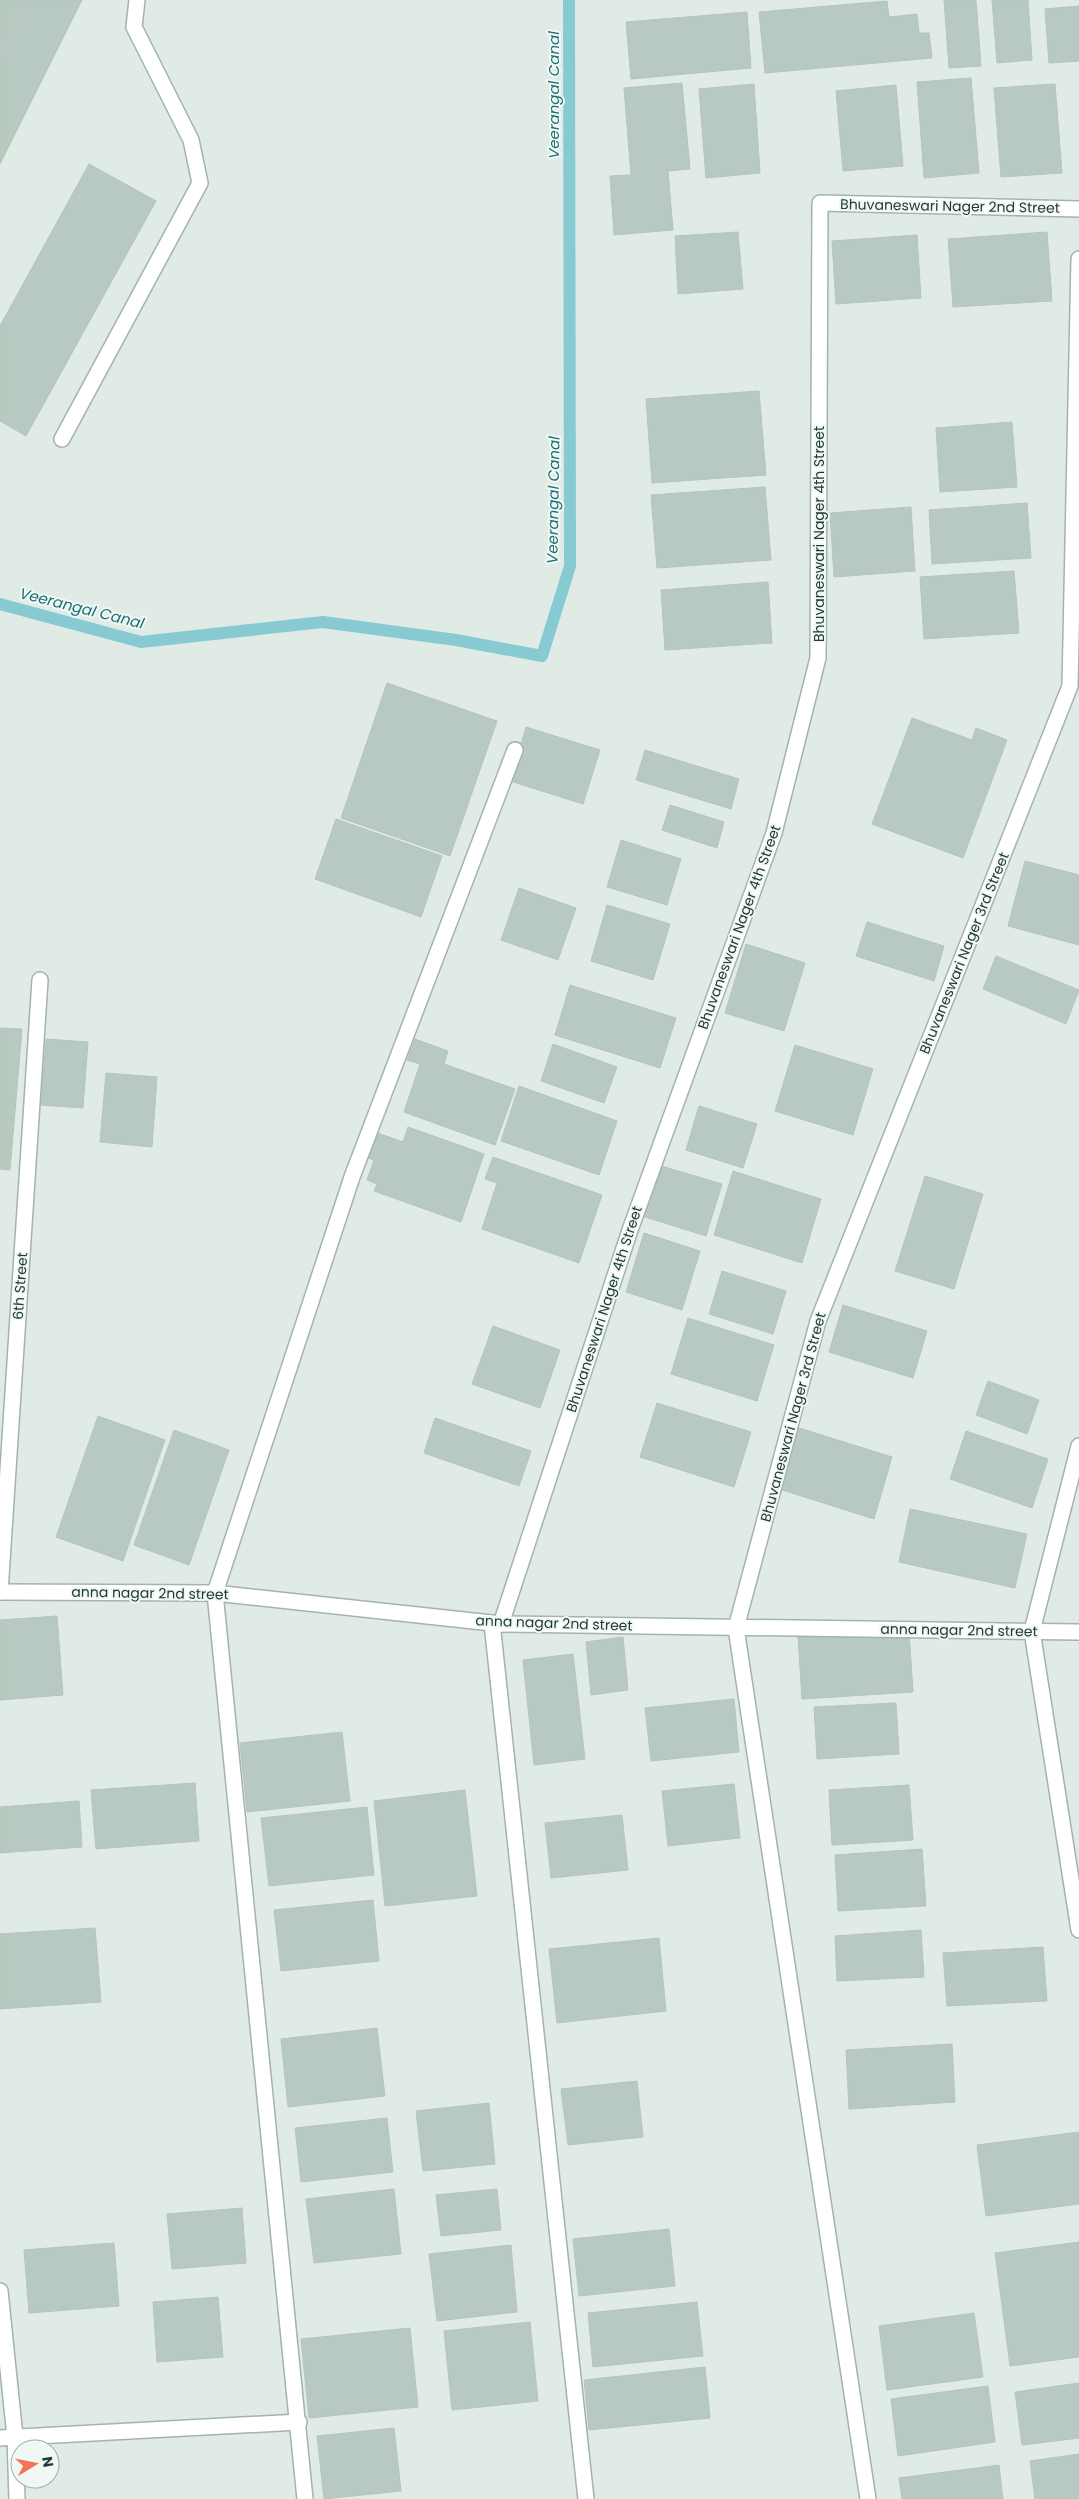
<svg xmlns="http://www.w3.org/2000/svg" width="1079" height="2499" viewBox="0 0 1079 2499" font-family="Poppins,sans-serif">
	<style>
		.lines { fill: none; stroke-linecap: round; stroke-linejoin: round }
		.stream { stroke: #87cad1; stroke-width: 12 }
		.building { fill: #b8c9c1; stroke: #b3c5bc }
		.primary-tunnel { stroke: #bac8c2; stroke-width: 15; stroke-dasharray: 15 8; stroke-linecap: butt }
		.service-casing { stroke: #a3b3ad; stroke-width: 18 }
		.minor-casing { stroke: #a3b3ad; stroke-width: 18 }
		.service { stroke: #fff; stroke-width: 15 }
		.minor { stroke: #fff; stroke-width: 15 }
		.labels { text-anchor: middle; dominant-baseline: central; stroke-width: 4; stroke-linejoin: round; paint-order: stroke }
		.street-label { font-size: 14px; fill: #213c33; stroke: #f1f8f4 }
		.water-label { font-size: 15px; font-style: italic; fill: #1a6e78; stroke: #f1f8f4 }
	</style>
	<rect width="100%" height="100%" fill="#e0ebe6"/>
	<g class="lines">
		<polyline class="stream" points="0,604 141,642 323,622 456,640 542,656 570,566 569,0"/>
	</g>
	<g class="building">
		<polygon points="0,0 82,0 0,164"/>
		<polygon points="944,0 976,0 981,66 949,68"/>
		<polygon points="992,0 1028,0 1032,60 997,63"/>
		<polygon points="887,1 889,17 917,14 919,33 929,33 932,58 765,73 759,12"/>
		<polygon points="1079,6 1079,61 1049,63 1045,9"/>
		<polygon points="747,12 751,68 631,79 626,22"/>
		<polygon points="971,78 979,173 924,178 917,82"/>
		<polygon points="682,83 690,169 668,171 673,230 614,235 610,176 631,175 624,88"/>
		<polygon points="754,84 760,173 706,178 699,89"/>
		<polygon points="1055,84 1062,173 1001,177 994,88"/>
		<polygon points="896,85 903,166 843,171 836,91"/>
		<polygon points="89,164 156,201 26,436 0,421 0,326"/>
		<polygon points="738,232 743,289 678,294 675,236"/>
		<polygon points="1047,232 1052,301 953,307 948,239"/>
		<polygon points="917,235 921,298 836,304 832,241"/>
		<polygon points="759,391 766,475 652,483 646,399"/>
		<polygon points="1012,422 1017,487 940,492 936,428"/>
		<polygon points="765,487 771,560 657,568 651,495"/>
		<polygon points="1027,503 1031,558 932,564 929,510"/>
		<polygon points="911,507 915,571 834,577 830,513"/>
		<polygon points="1014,571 1019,633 924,639 920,577"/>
		<polygon points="768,582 772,643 665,650 661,590"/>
		<polygon points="387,683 497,721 450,856 341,818"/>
		<polygon points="912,718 972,740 976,728 1007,740 963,858 872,824"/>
		<polygon points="526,727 600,750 583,804 510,781"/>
		<polygon points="645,750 739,779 731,809 636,780"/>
		<polygon points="670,805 724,822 717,848 662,830"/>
		<polygon points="336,819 442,856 421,917 315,879"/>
		<polygon points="621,840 681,859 667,905 607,887"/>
		<polygon points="1025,861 1079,875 1079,945 1008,926"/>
		<polygon points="519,888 576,908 558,960 501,940"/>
		<polygon points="607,905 670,924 653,980 591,961"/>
		<polygon points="867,922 944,946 934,981 856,956"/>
		<polygon points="746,944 805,963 784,1031 725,1013"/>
		<polygon points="996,956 1079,990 1066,1024 983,989"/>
		<polygon points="570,985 676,1018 660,1068 555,1035"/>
		<polygon points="0,1028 22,1029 10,1170 0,1169"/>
		<polygon points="46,1039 88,1042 83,1108 41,1105"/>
		<polygon points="415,1039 448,1051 444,1064 515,1089 495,1145 404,1112 420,1064 407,1060"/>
		<polygon points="553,1044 617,1067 604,1103 541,1081"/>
		<polygon points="795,1045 873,1069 853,1135 775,1111"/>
		<polygon points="106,1073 157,1077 152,1147 100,1142"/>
		<polygon points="519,1086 617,1121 599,1175 501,1141"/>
		<polygon points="699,1106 757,1124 743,1168 686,1150"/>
		<polygon points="408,1127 484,1154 461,1222 374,1191 377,1184 367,1180 374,1160 365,1157 375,1132 403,1142"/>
		<polygon points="493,1157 602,1195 579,1263 482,1229 497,1183 485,1179"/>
		<polygon points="658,1165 722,1184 706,1236 642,1216"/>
		<polygon points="733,1171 821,1199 802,1263 714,1235"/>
		<polygon points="925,1176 983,1194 954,1289 895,1271"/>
		<polygon points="644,1233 700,1251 682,1310 626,1292"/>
		<polygon points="722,1271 786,1291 773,1334 709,1314"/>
		<polygon points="843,1305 927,1331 913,1378 829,1352"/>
		<polygon points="688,1318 774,1345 757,1401 671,1374"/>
		<polygon points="493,1326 560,1350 540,1408 472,1384"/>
		<polygon points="988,1381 1039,1400 1027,1434 976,1415"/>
		<polygon points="657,1403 751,1432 734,1487 640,1457"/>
		<polygon points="98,1416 165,1440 123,1561 56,1537"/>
		<polygon points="435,1418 531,1451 519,1486 424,1453"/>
		<polygon points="796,1427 892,1457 874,1519 776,1488"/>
		<polygon points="174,1430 229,1450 189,1565 134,1545"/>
		<polygon points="966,1431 1048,1459 1032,1508 950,1479"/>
		<polygon points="910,1509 1027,1534 1015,1588 899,1562"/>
		<polygon points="57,1616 63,1695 0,1700 0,1620"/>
		<polygon points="909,1631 913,1692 802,1699 798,1637"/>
		<polygon points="623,1637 628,1690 591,1695 586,1642"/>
		<polygon points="573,1654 585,1759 534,1765 523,1660"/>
		<polygon points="734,1699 739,1752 651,1761 645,1708"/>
		<polygon points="896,1703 899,1754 817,1759 814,1707"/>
		<polygon points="342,1732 350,1801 247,1812 240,1743"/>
		<polygon points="195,1783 199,1841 96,1849 91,1790"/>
		<polygon points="734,1784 740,1838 668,1846 662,1791"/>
		<polygon points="909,1785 913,1840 832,1845 829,1790"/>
		<polygon points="465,1790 477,1896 385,1906 374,1801"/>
		<polygon points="79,1801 82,1847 0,1853 0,1807"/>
		<polygon points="367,1807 374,1875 269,1886 261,1818"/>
		<polygon points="622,1815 628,1870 551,1878 545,1823"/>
		<polygon points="922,1849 926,1906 838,1911 835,1855"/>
		<polygon points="373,1900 379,1961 281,1971 274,1910"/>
		<polygon points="95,1928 101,2002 0,2009 0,1934"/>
		<polygon points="921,1930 924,1977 837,1981 835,1936"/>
		<polygon points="659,1938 666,2011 557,2023 549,1949"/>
		<polygon points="1043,1947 1047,2001 947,2006 943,1953"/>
		<polygon points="377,2028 385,2096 288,2107 281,2039"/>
		<polygon points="952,2044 955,2102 849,2109 846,2050"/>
		<polygon points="637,2081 643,2137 568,2145 561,2089"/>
		<polygon points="489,2103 495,2164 423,2171 416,2111"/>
		<polygon points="387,2118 393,2172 301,2182 295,2128"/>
		<polygon points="1079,2132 1079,2204 986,2216 977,2145"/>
		<polygon points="394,2189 401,2254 314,2263 306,2199"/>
		<polygon points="497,2189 501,2230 441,2236 436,2195"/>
		<polygon points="242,2208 246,2263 172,2269 167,2214"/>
		<polygon points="669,2229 675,2286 579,2296 573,2239"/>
		<polygon points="1079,2242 1079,2357 1010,2366 995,2253"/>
		<polygon points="114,2243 119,2306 29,2313 24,2250"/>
		<polygon points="511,2245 517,2312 437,2321 429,2254"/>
		<polygon points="218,2297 223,2357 157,2362 153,2302"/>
		<polygon points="697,2302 703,2356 593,2367 588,2313"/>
		<polygon points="974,2313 983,2377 887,2390 879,2326"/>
		<polygon points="530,2322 538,2401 452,2410 444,2331"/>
		<polygon points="410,2328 418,2407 309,2418 301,2339"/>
		<polygon points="705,2367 710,2418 589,2430 584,2380"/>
		<polygon points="1079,2383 1079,2438 1022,2445 1015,2392"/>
		<polygon points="988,2386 995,2442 898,2456 891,2399"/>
		<polygon points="394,2428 401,2491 324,2499 317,2436"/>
		<polygon points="1079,2454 1079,2499 1035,2499 1030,2461"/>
		<polygon points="999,2465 1003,2499 902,2499 899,2478"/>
	</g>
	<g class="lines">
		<polyline class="primary-tunnel" points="0,54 28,0"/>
		<defs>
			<polyline id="service" points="62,439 200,183 191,140 134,27 137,0"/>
			<g id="minor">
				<polyline points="1079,1446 1032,1631 1079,1930"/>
				<polyline points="0,1592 215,1593 501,1624 1079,1632"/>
				<polyline points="0,1592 40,980"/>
				<polyline points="492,1623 586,2499"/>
				<polyline points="501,1624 630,1230 774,833 818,658 820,203 1079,209"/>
				<polyline points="0,2291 15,2437 17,2499"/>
				<polyline points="0,2438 299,2422"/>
				<polyline points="305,2499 215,1593 352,1177 515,750"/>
				<polyline points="868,2499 736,1628 818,1321 1070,686 1079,259"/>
			</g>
		</defs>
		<use href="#service" class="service-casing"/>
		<use href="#minor" class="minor-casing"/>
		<use href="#service" class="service"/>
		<use href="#minor" class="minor"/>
	</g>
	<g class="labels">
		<g class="street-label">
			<text transform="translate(950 206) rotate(1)">Bhuvaneswari Nager 2nd Street</text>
			<text transform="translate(819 534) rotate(-90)">Bhuvaneswari Nager 4th Street</text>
			<text transform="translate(739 927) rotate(-70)">Bhuvaneswari Nager 4th Street</text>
			<text transform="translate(964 953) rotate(-68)">Bhuvaneswari Nager 3rd Street</text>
			<text transform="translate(20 1286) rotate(-86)">6th Street</text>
			<text transform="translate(604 1309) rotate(-72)">Bhuvaneswari Nager 4th Street</text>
			<text transform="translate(793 1417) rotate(-75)">Bhuvaneswari Nager 3rd Street</text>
			<text transform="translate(150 1593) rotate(1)">anna nagar 2nd street</text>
			<text transform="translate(554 1623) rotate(2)">anna nagar 2nd street</text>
			<text transform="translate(959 1630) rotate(1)">anna nagar 2nd street</text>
		</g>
		<g class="water-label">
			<text transform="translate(553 95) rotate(-90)">Veerangal Canal</text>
			<text transform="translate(553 500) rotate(-89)">Veerangal Canal</text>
			<text transform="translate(82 608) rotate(14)">Veerangal Canal</text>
		</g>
	</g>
	<g transform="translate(35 2464) rotate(80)"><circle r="24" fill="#f1f8f4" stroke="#9eada7"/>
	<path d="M0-4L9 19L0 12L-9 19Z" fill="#f47356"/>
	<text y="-8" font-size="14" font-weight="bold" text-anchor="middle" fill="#213c33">N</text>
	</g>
</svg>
